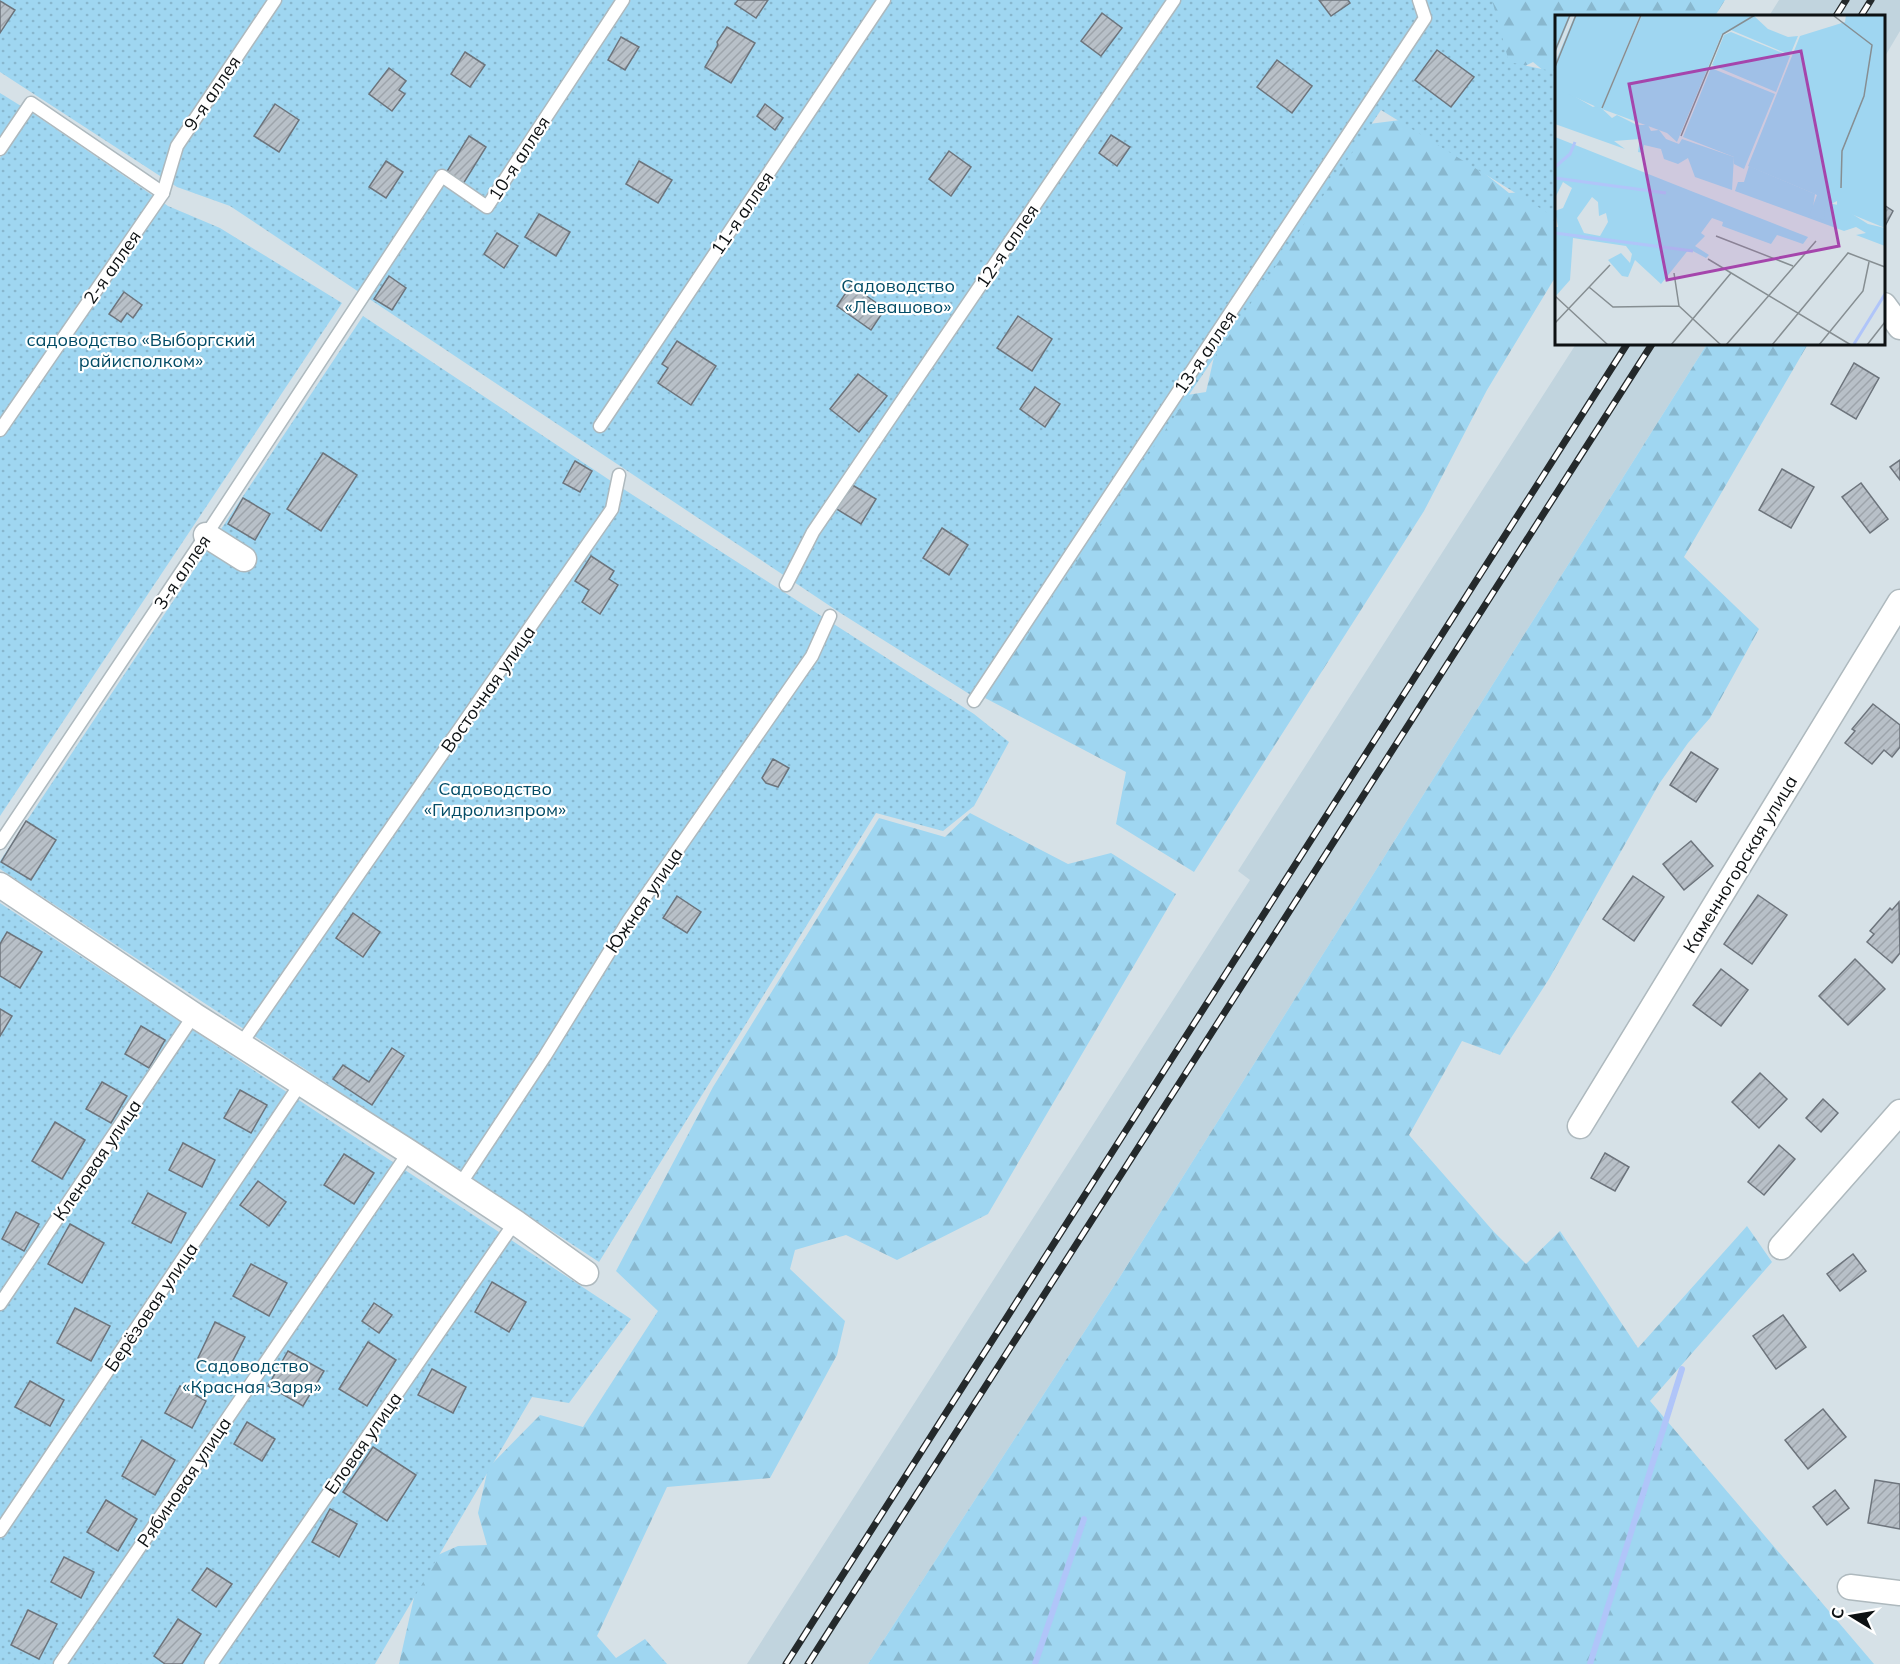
<svg xmlns="http://www.w3.org/2000/svg" width="1900" height="1664" viewBox="0 0 1900 1664" font-family="Mulish,sans-serif">
	<style>
		.built { fill: #c1d4de }
		.forest { fill: url(#forest-firs) }
		.garden { fill: url(#garden-dots) }
		.lines { fill: none; stroke-linecap: round; stroke-linejoin: round }
		.stream { stroke: #b0c5f9; stroke-width: 6 }
		.building { fill: url(#building-hatch); stroke: #6d747c; stroke-width: 1.5 }
		.lane-casing { stroke: #aeb9be; stroke-width: 15 }
		.street-casing { stroke: #aeb9be; stroke-width: 27 }
		.lane { stroke: #fff; stroke-width: 12 }
		.street { stroke: #fff; stroke-width: 24 }
		.rail-casing { stroke: #24292b; stroke-width: 7 }
		.rail { stroke: #fff; stroke-width: 4.5; stroke-dasharray: 14; stroke-linecap: butt }
		.labels { text-anchor: middle; dominant-baseline: central; stroke-width: 4.5; stroke-linejoin: round; paint-order: stroke }
		.street-label { font-size: 18px; fill: #0d1113; stroke: #fff }
		.park-label { font-size: 18px; fill: #034c66; stroke: #fff }
		.inset-river { fill: none; stroke: #b0c5f9; stroke-width: 3 }
		.inset-road { fill: none; stroke: #868e92; stroke-width: 1.5 }
		.view { fill: #a545ac; fill-opacity: 0.15; stroke: #a545ac; stroke-width: 3 }
		.inset-edge { fill: none; stroke: #0d1113; stroke-width: 3 }
	</style>
	<defs>
		<pattern id="forest-firs" width="22" height="20" patternUnits="userSpaceOnUse" patternTransform="scale(1.5)"><rect width="22" height="20" fill="#9fd6f1"/><path d="M5 1l3.5 6h-7zM16 11l3.5 6h-7z" fill="#88b7ce"/></pattern>
		<pattern id="garden-dots" width="8" height="8" patternUnits="userSpaceOnUse" patternTransform="scale(1.5)"><rect width="8" height="8" fill="#9fd6f1"/><path d="M2 2h.1M6 6h.1" fill="none" stroke="#88b7ce" stroke-width="1.8" stroke-linecap="round"/></pattern>
		<pattern id="building-hatch" width="6" height="6" patternUnits="userSpaceOnUse" patternTransform="scale(1.5)"><rect width="6" height="6" fill="#b8c0c8"/><path d="M-1 1l2-2M0 6l6-6M5 7l2-2" fill="none" stroke="#9da4ab"/></pattern>
	</defs>
	<rect width="100%" height="100%" fill="#d6e1e7"/>
	<g class="built">
		<polygon points="1779,0 1900,0 1900,31 1884,58 1884,16 1769,16"/>
		<polygon points="1576,344 1707,344 1116,1283 868,1664 747,1664 1250,880 1238,871"/>
	</g>
	<g class="forest">
		<polygon points="1487,0 1725,0 1715,16 1556,16 1556,81 1533,62 1499,79"/>
		<polygon points="1416,118 1509,193 1546,191 1556,179 1556,276 1487,390 1424,511 1194,872 1116,824 1126,772 985,698 1162,399 1206,392 1228,296 1369,124"/>
		<polygon points="1707,344 1808,344 1684,557 1759,629 1710,718 1688,743 1659,784 1549,979 1500,1055 1462,1041 1409,1135 1494,1232 1526,1264 1560,1231 1638,1348 1747,1226 1772,1262 1650,1401 1874,1664 868,1664 1116,1283"/>
		<polygon points="970,813 1068,864 1111,853 1176,894 988,1214 897,1260 846,1235 795,1250 790,1269 845,1321 837,1355 770,1478 667,1487 597,1636 616,1658 645,1639 667,1664 399,1664 422,1562 458,1546 487,1545 478,1513 488,1468 540,1415 583,1427 658,1311 616,1271 713,1087 879,818 945,837"/>
	</g>
	<g class="garden">
		<polygon points="0,0 1492,0 1509,62 1556,72 1556,218 1381,110 982,702 842,614 230,206 177,187 0,72"/>
		<polygon points="0,93 21,106 0,138"/>
		<polygon points="31,112 168,206 220,228 342,303 0,816 0,158"/>
		<polygon points="363,316 611,481 974,714 1009,742 974,806 943,831 876,813 599,1262 0,869 0,861"/>
		<polygon points="0,903 631,1319 569,1403 532,1397 375,1664 0,1664"/>
	</g>
	<g class="lines">
		<g class="stream">
			<polyline points="1035,1664 1084,1519"/>
			<polyline points="1590,1664 1682,1369"/>
		</g>
	</g>
	<g class="building">
		<polygon points="738,0 768,0 756,18 735,4"/>
		<polygon points="1319,0 1348,0 1350,3 1331,16"/>
		<polygon points="0,1 15,10 0,33"/>
		<polygon points="1102,13 1122,28 1101,56 1081,41"/>
		<polygon points="727,27 755,43 731,83 705,67 718,45 717,42"/>
		<polygon points="621,37 639,47 625,70 608,60"/>
		<polygon points="1437,50 1474,77 1451,107 1415,80"/>
		<polygon points="465,52 485,65 470,87 451,74"/>
		<polygon points="1277,60 1312,86 1292,113 1257,87"/>
		<polygon points="389,68 406,81 399,90 405,94 392,111 369,94"/>
		<polygon points="275,104 299,120 279,152 254,136"/>
		<polygon points="765,104 783,118 775,130 757,116"/>
		<polygon points="1111,135 1130,147 1117,166 1099,153"/>
		<polygon points="469,136 486,147 463,184 446,173"/>
		<polygon points="949,151 971,167 951,196 929,179"/>
		<polygon points="386,161 403,172 386,198 369,187"/>
		<polygon points="639,161 672,180 658,203 626,184"/>
		<polygon points="1884,205 1893,211 1884,228"/>
		<polygon points="539,214 570,232 556,256 525,237"/>
		<polygon points="497,233 518,246 504,268 484,254"/>
		<polygon points="389,276 406,288 392,310 374,299"/>
		<polygon points="851,285 885,309 871,330 837,306"/>
		<polygon points="124,292 142,305 133,318 127,313 121,322 109,314"/>
		<polygon points="1018,316 1052,339 1032,371 997,348"/>
		<polygon points="677,341 716,366 691,405 658,383 668,368 662,364"/>
		<polygon points="1854,363 1879,378 1856,419 1831,404"/>
		<polygon points="858,374 887,396 859,432 830,409"/>
		<polygon points="1035,387 1060,404 1045,427 1020,409"/>
		<polygon points="323,453 357,475 321,531 287,509"/>
		<polygon points="1900,460 1900,480 1890,467"/>
		<polygon points="575,461 592,471 580,492 563,483"/>
		<polygon points="1782,469 1814,487 1791,528 1759,510"/>
		<polygon points="849,483 876,499 861,524 835,508"/>
		<polygon points="1861,483 1888,519 1870,533 1842,497"/>
		<polygon points="243,498 270,514 255,540 228,524"/>
		<polygon points="942,528 968,545 949,575 923,558"/>
		<polygon points="591,556 614,571 609,579 618,585 600,614 582,602 589,590 575,581"/>
		<polygon points="1873,704 1900,725 1900,747 1892,757 1884,750 1872,764 1845,743 1855,731 1852,729"/>
		<polygon points="1691,752 1718,769 1696,802 1670,785"/>
		<polygon points="773,759 789,768 778,787 766,783 762,778"/>
		<polygon points="26,821 56,840 31,880 1,862"/>
		<polygon points="1691,841 1713,866 1684,890 1663,864"/>
		<polygon points="1633,876 1664,897 1634,941 1603,919"/>
		<polygon points="1758,895 1787,915 1752,964 1724,944"/>
		<polygon points="677,896 701,912 687,933 663,918"/>
		<polygon points="1899,902 1900,953 1892,963 1867,942 1874,934 1870,931 1890,908 1892,910"/>
		<polygon points="353,913 380,932 363,957 336,938"/>
		<polygon points="7,932 42,952 20,988 0,976 0,944"/>
		<polygon points="1855,959 1885,989 1848,1025 1819,996"/>
		<polygon points="1721,969 1748,990 1721,1026 1693,1005"/>
		<polygon points="0,1009 12,1016 0,1036"/>
		<polygon points="141,1026 165,1040 149,1068 125,1054"/>
		<polygon points="392,1048 404,1056 372,1105 333,1079 343,1065 369,1082"/>
		<polygon points="1760,1073 1787,1099 1759,1128 1732,1102"/>
		<polygon points="102,1082 127,1096 111,1123 86,1109"/>
		<polygon points="240,1090 267,1105 251,1133 224,1118"/>
		<polygon points="1823,1099 1838,1113 1821,1132 1806,1118"/>
		<polygon points="55,1122 85,1140 62,1179 32,1161"/>
		<polygon points="183,1143 215,1160 202,1187 169,1170"/>
		<polygon points="1779,1145 1795,1159 1764,1195 1748,1182"/>
		<polygon points="1605,1153 1629,1167 1615,1191 1591,1178"/>
		<polygon points="344,1154 374,1173 354,1204 324,1185"/>
		<polygon points="258,1181 286,1202 269,1226 240,1205"/>
		<polygon points="148,1193 186,1213 171,1243 132,1223"/>
		<polygon points="16,1212 39,1224 24,1251 2,1239"/>
		<polygon points="70,1224 104,1243 82,1283 48,1264"/>
		<polygon points="1853,1254 1866,1271 1840,1291 1827,1274"/>
		<polygon points="251,1264 287,1283 269,1316 233,1296"/>
		<polygon points="492,1282 526,1302 509,1332 475,1312"/>
		<polygon points="374,1303 392,1315 379,1333 362,1321"/>
		<polygon points="75,1308 110,1326 91,1361 57,1343"/>
		<polygon points="1783,1315 1806,1347 1776,1369 1753,1336"/>
		<polygon points="215,1322 245,1337 227,1372 198,1358"/>
		<polygon points="368,1342 396,1360 367,1406 339,1389"/>
		<polygon points="288,1351 324,1371 303,1406 268,1386"/>
		<polygon points="432,1369 466,1387 453,1413 418,1395"/>
		<polygon points="30,1381 64,1400 50,1426 15,1407"/>
		<polygon points="180,1386 206,1401 192,1428 165,1413"/>
		<polygon points="1823,1409 1846,1437 1808,1469 1785,1440"/>
		<polygon points="247,1422 275,1439 262,1461 234,1444"/>
		<polygon points="142,1440 175,1460 155,1495 122,1476"/>
		<polygon points="373,1447 416,1475 387,1521 343,1492"/>
		<polygon points="1875,1480 1900,1484 1900,1529 1868,1523"/>
		<polygon points="1835,1490 1849,1508 1827,1525 1813,1507"/>
		<polygon points="106,1500 137,1519 118,1551 87,1532"/>
		<polygon points="330,1509 357,1524 339,1557 312,1542"/>
		<polygon points="64,1557 94,1572 81,1598 51,1582"/>
		<polygon points="207,1568 232,1584 216,1607 192,1590"/>
		<polygon points="28,1610 57,1624 39,1659 11,1645"/>
		<polygon points="178,1619 201,1634 182,1664 165,1664 154,1656"/>
	</g>
	<g class="lines">
		<defs>
			<g id="lane">
				<polyline points="0,149 31,103 163,193"/>
				<polyline points="600,426 884,0"/>
				<polyline points="0,430 163,193 177,146 275,0"/>
				<polyline points="786,585 813,532 1174,0"/>
				<polyline points="974,701 1425,18 1419,0"/>
				<polyline points="0,843 206,535 442,176 487,207 623,0"/>
				<polyline points="241,1044 612,509 619,475"/>
				<polyline points="459,1186 545,1056 629,920 812,656 830,616"/>
				<polyline points="0,1304 194,1015"/>
				<polyline points="0,1531 301,1083"/>
				<polyline points="60,1664 409,1152"/>
				<polyline points="211,1664 515,1222"/>
			</g>
			<g id="street">
				<polyline points="1884,305 1900,327"/>
				<polyline points="206,535 244,559"/>
				<polyline points="0,885 194,1015 409,1152 515,1222 586,1273"/>
				<polyline points="1580,1126 1900,602"/>
				<polyline points="1781,1247 1900,1112"/>
				<polyline points="1850,1587 1900,1593"/>
			</g>
		</defs>
		<use href="#lane" class="lane-casing"/>
		<use href="#street" class="street-casing"/>
		<use href="#lane" class="lane"/>
		<use href="#street" class="street"/>
		<defs>
			<g id="rail">
				<polyline points="1836,16 1846,0"/>
				<polyline points="1861,16 1871,0"/>
				<polyline points="786,1664 1627,344"/>
				<polyline points="808,1664 1652,344"/>
			</g>
		</defs>
		<use href="#rail" class="rail-casing"/>
		<use href="#rail" class="rail"/>
	</g>
	<g class="labels">
		<g class="street-label">
			<text transform="translate(212 93) rotate(-56)">9-я аллея</text>
			<text transform="translate(519 158) rotate(-57)">10-я аллея</text>
			<text transform="translate(742 213) rotate(-56)">11-я аллея</text>
			<text transform="translate(1007 246) rotate(-56)">12-я аллея</text>
			<text transform="translate(112 267) rotate(-55)">2-я аллея</text>
			<text transform="translate(1205 352) rotate(-56)">13-я аллея</text>
			<text transform="translate(182 572) rotate(-56)">3-я аллея</text>
			<text transform="translate(488 689) rotate(-55)">Восточная улица</text>
			<text transform="translate(1740 864) rotate(-59)">Каменногорская улица</text>
			<text transform="translate(644 900) rotate(-56)">Южная улица</text>
			<text transform="translate(97 1160) rotate(-56)">Кленовая улица</text>
			<text transform="translate(151 1307) rotate(-56)">Берёзовая улица</text>
			<text transform="translate(363 1443) rotate(-55)">Еловая улица</text>
			<text transform="translate(184 1482) rotate(-56)">Рябиновая улица</text>
		</g>
		<g class="park-label">
			<text x="898" y="285">Садоводство<tspan x="898" dy="21">«Левашово»</tspan></text>
			<text x="141" y="339">садоводство «Выборгский<tspan x="141" dy="21">райисполком»</tspan></text>
			<text x="495" y="788">Садоводство<tspan x="495" dy="21">«Гидролизпром»</tspan></text>
			<text x="252" y="1365">Садоводство<tspan x="252" dy="21">«Красная Заря»</tspan></text>
		</g>
	</g>
	<g transform="translate(1555 15)">
		<rect width="330" height="330" fill="#d6e1e7"/>
		<path d="M0,70l38,22 5,-2 14,13 5,-3 20,10h11l3,6 8,-1 7,9 13,5 3,-5 52,18 -2,33 -37,-13 -7,-19 -10,6 -14,-5 -3,-10 -17,-4 -1,8 -5,-1 2,-13 -26,2 11,8 -70,-25zM0,122l136,54 117,46 -5,7 -26,-9 -6,9 -49,-18 1,-4 -11,-4 -11,15 4,3 -10,10 14,9 -3,3 -17,-9 -28,35 -26,-24 -7,17 -6,-1 -14,-16 13,-7 9,10 2,-9 -6,-8 -53,-8 -3,42 -15,17v-70h3l-3,-16 8,-3 9,-20 -9,-6 -8,16zM37,182l6,5 1,14 7,-3 2,9 -8,14 -16,-3 -7,-15zM194,151l66,28 -3,20 9,2 2,-14 15,3 30,19 17,4v18l-29,-11 10,-2 -10,-6 -12,4 -109,-40 3,-9h6z" fill="#9fd6f1" fill-rule="evenodd"/>
		<path d="M0,0h16l-16,39zM20,0h65l-39,94 -46,-21v-25zM87,0h111l15,14 20,8 10,-1 -8,19 -59,-25 -9,4 -45,108 -10,-9 -65,-24zM291,0h39v213l-34,-14 -1,7 -13,-1v-19l-12,6 -1,13 -15,-4 8,-21 -69,-29 52,-130 45,-14zM176,17l59,24 -14,36 -64,-27 12,-30zM156,53l64,26 -31,75 -10,-5v-7l-51,-20z" fill="#9fd6f1"/>
		<path class="inset-river" d="M0,152l15,-13 5,-12M0,163l111,15M0,218l138,18M299,329l31,-50"/>
		<path class="inset-road" d="M279,1l38,29 -8,51 -22,55 -1,37M0,36l15,-36M0,52l21,-52M47,93l39,-93M126,121l42,-102 32,-19M161,221l77,30M153,244l143,86M119,258l5,33M34,272l24,20 66,-1 42,39M0,281l53,49M0,308l55,-58M116,330l60,-72M171,330l90,-104M217,330l76,-92 37,14M264,330l44,-54 6,-29M312,330l18,-23"/>
		<path class="view" d="M246,36l38,195 -172,34 -38,-196z"/>
		<rect width="330" height="330" class="inset-edge"/>
	</g>
	<g transform="translate(1852 1616) rotate(281)" stroke="#ffffff" stroke-width="4.5" paint-order="stroke">
	<path d="M0-4.5L10 22L0 15L-10 22Z" fill="#0d1113"/>
	<text y="-9" font-size="16" font-weight="bold" text-anchor="middle" fill="#0d1113">С</text>
	</g>
</svg>
